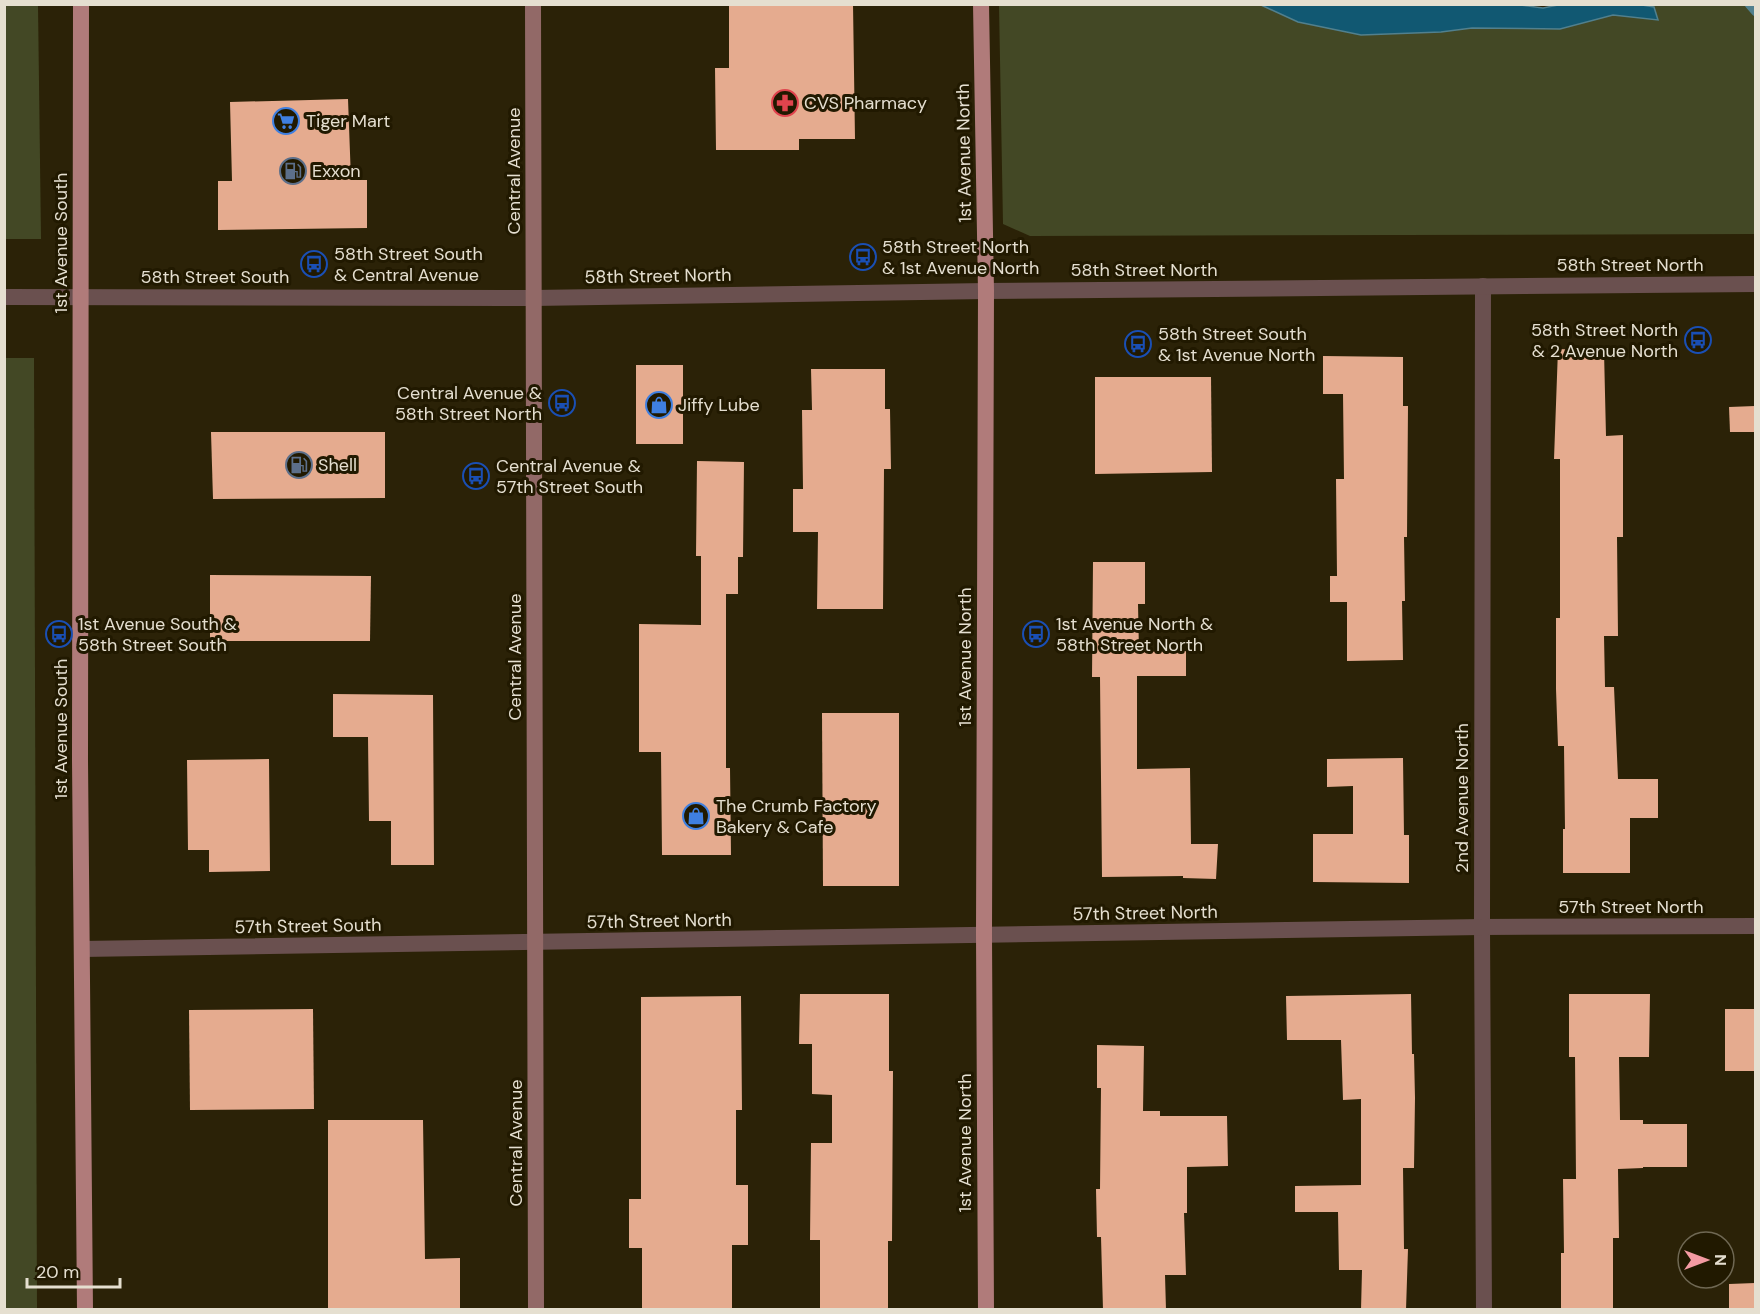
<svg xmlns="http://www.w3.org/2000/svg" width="1760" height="1314" viewBox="0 0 1760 1314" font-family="'DM Sans',sans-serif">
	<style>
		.green { fill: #434825 }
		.water { fill: #115872; stroke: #51808e; stroke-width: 1.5 }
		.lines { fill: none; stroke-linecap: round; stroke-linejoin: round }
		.stream { stroke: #51808e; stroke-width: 9 }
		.building { fill: #e5ab8f }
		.minor { stroke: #6a504f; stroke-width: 16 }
		.tertiary { stroke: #6a504f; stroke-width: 16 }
		.secondary { stroke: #926967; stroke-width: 16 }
		.primary { stroke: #b07b7a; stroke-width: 16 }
		.labels { text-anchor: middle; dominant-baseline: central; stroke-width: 6; stroke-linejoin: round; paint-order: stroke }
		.poi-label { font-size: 18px; fill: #e5dfd0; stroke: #211900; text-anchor: start }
		.street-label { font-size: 18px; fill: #e5dfd0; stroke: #211900 }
	</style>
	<rect width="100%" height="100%" fill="#2b2207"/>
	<g class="green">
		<polygon points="4,5 38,5 41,239 5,239"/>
		<polygon points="999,5 1261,5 1298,22 1441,32 1472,28 1560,29 1613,15 1658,19 1654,7 1642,5 1755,5 1755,234 1030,236 1003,224"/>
		<polygon points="4,358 34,358 37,1310 4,1309"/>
	</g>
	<polygon class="water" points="1513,4 1543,8 1563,4 1642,5 1654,7 1658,20 1613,15 1560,29 1472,28 1441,32 1361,35 1298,22 1261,5"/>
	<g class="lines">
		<polyline class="stream" points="1749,4 1756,12"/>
	</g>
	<g class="building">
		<polygon points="729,4 853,4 855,139 799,139 799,150 716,150 715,68 729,68"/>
		<polygon points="348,99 351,180 367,180 367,228 218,230 218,181 232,181 230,102"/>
		<polygon points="1558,349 1604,351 1606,436 1623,435 1623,537 1617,537 1618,636 1604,636 1605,687 1614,687 1618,779 1658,779 1658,818 1630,818 1630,873 1563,873 1563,829 1565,829 1564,746 1558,746 1556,689 1556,618 1560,618 1560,459 1554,459"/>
		<polygon points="1323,356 1403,357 1403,406 1408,406 1407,537 1404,537 1405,601 1402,601 1403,660 1347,661 1347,602 1330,602 1330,576 1337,576 1336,479 1344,479 1343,394 1323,394"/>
		<rect x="636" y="365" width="47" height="79"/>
		<polygon points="811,369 885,369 885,409 890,409 891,469 884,469 883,609 817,609 818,532 793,532 793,489 803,489 802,410 812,410"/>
		<polygon points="1095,377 1211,377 1212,472 1095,474"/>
		<polygon points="1755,406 1755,432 1730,432 1729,407"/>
		<polygon points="211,432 385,432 385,498 213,499"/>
		<polygon points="697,461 744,462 743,557 738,557 738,594 726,594 726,768 730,768 731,855 662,855 661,752 639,752 639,624 701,625 701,556 696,556"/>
		<polygon points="1093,562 1145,562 1145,604 1138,604 1139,652 1186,651 1186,676 1137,676 1137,769 1190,768 1191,844 1218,844 1216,879 1183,878 1183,876 1102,877 1100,677 1092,677"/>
		<polygon points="210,575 371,576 370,641 210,641"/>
		<polygon points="333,694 433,695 434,865 391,865 391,821 369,821 368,737 333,737"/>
		<polygon points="822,713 899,713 899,886 823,886"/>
		<polygon points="1403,758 1404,835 1409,835 1409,883 1313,882 1313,834 1353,834 1353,786 1327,787 1327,759"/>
		<polygon points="269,759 270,871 209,872 209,850 188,850 187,760"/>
		<polygon points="800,994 889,994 889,1071 893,1071 892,1241 888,1241 888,1310 820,1310 820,1240 810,1240 811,1143 832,1143 832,1095 812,1094 812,1044 799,1044"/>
		<polygon points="1411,994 1412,1054 1414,1054 1415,1098 1414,1168 1403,1168 1404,1249 1408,1249 1406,1310 1361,1310 1362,1270 1339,1270 1338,1212 1295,1212 1295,1186 1361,1185 1361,1099 1343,1100 1341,1040 1287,1040 1286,996"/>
		<polygon points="1569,994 1650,994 1649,1057 1619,1057 1620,1120 1643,1120 1643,1124 1687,1124 1687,1167 1643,1167 1643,1168 1618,1169 1619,1238 1613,1238 1613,1310 1561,1310 1561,1253 1564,1253 1563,1179 1576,1179 1575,1057 1569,1057"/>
		<polygon points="741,996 742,1110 736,1110 736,1185 748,1185 748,1245 732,1245 732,1310 642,1310 642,1248 629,1248 629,1199 641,1199 641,997"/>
		<polygon points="313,1009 314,1109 190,1110 189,1010"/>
		<rect x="1725" y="1009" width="30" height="62"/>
		<polygon points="1097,1045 1144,1046 1143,1111 1160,1111 1160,1116 1227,1116 1228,1166 1187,1167 1187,1213 1184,1213 1186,1275 1165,1275 1166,1310 1103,1310 1101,1237 1097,1237 1096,1189 1100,1189 1101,1088 1097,1088"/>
		<polygon points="328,1120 423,1120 425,1259 460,1258 460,1310 328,1310"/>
		<polygon points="1755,1283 1755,1310 1729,1310 1729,1284"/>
	</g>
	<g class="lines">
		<g class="minor">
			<polyline points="1483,286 1482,927 1484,1310"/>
			<polyline points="82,949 1482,927 1756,926"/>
		</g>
		<polyline class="tertiary" points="4,297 533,298 986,291 1756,284"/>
		<polyline class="secondary" points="533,4 536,1310"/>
		<g class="primary">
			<polyline points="81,4 80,760 85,1310"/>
			<polyline points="981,4 986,291 984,935 986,1310"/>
		</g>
	</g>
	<defs>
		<symbol id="pharmacy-ring" viewBox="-11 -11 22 22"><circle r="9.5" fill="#211900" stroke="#e0444e" stroke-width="1.5"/><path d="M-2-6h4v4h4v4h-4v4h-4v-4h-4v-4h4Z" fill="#e0444e"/></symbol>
		<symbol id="supermarket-ring" viewBox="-11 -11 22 22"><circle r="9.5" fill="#211900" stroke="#3f7fe0" stroke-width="1.5"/><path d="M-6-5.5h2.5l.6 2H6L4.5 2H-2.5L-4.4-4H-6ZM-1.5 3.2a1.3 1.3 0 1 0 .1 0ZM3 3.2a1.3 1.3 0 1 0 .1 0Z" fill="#3f7fe0"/></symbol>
		<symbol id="fuel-ring" viewBox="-11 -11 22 22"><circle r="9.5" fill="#211900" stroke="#5c6f8a" stroke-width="1.5"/><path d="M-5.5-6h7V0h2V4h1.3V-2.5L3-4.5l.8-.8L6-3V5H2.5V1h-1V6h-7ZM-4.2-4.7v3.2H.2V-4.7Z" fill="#5c6f8a"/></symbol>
		<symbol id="bus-ring" viewBox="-11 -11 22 22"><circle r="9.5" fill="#211900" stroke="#1a4fb4" stroke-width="1.5"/><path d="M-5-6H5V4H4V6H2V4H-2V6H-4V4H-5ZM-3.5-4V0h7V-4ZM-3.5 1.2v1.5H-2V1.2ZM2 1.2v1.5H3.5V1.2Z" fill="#1a4fb4"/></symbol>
		<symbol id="shop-ring" viewBox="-11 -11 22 22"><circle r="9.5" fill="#211900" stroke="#3f7fe0" stroke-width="1.5"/><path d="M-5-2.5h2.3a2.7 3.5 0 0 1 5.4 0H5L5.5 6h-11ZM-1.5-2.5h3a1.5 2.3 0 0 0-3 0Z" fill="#3f7fe0"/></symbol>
	</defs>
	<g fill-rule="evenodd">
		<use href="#pharmacy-ring" x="770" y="88" width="30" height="30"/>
		<use href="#supermarket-ring" x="271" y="106" width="30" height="30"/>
		<use href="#fuel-ring" x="278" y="156" width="30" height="30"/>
		<use href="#bus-ring" x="848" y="242" width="30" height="30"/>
		<use href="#bus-ring" x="299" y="249" width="30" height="30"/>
		<use href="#bus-ring" x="1683" y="325" width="30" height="30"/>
		<use href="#bus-ring" x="1123" y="329" width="30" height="30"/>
		<use href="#bus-ring" x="547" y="388" width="30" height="30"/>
		<use href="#shop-ring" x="644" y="390" width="30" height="30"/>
		<use href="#fuel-ring" x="284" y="450" width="30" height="30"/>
		<use href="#bus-ring" x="461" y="461" width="30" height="30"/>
		<use href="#bus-ring" x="44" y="619" width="30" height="30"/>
		<use href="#bus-ring" x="1021" y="619" width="30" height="30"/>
		<use href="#shop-ring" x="681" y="801" width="30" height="30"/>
	</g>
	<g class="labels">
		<g class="poi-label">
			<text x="804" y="103">CVS Pharmacy</text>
			<text x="306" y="121">Tiger Mart</text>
			<text x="312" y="171">Exxon</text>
			<text x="882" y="247">58th Street North<tspan x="882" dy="21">&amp; 1st Avenue North</tspan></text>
			<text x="334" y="254">58th Street South<tspan x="334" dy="21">&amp; Central Avenue</tspan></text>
			<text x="1678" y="330" text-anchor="end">58th Street North<tspan x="1678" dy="21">&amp; 2 Avenue North</tspan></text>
			<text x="1158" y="334">58th Street South<tspan x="1158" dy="21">&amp; 1st Avenue North</tspan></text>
			<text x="542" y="393" text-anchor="end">Central Avenue &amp;<tspan x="542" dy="21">58th Street North</tspan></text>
			<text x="678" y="405">Jiffy Lube</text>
			<text x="318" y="465">Shell</text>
			<text x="496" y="466">Central Avenue &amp;<tspan x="496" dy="21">57th Street South</tspan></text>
			<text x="78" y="624">1st Avenue South &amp;<tspan x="78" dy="21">58th Street South</tspan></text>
			<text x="1056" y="624">1st Avenue North &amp;<tspan x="1056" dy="21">58th Street North</tspan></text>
			<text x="716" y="806">The Crumb Factory<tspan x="716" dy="21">Bakery &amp; Cafe</tspan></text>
		</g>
		<g class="street-label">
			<text transform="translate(964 153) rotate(-91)">1st Avenue North</text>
			<text transform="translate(514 171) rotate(-90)">Central Avenue</text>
			<text transform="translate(61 243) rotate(-90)">1st Avenue South</text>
			<text x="1630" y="265">58th Street North</text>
			<text x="1144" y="270">58th Street North</text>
			<text transform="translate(658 276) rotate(-1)">58th Street North</text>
			<text x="215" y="277">58th Street South</text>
			<text transform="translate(515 657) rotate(-90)">Central Avenue</text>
			<text transform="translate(965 657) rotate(-90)">1st Avenue North</text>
			<text transform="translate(61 729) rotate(-90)">1st Avenue South</text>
			<text transform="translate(1462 798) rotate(-90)">2nd Avenue North</text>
			<text x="1631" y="907">57th Street North</text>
			<text transform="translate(1145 913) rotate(-1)">57th Street North</text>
			<text transform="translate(659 921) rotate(-1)">57th Street North</text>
			<text transform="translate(308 926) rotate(-1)">57th Street South</text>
			<text transform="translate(516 1143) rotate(-90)">Central Avenue</text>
			<text transform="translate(965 1143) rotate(-90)">1st Avenue North</text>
		</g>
	</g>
	<rect width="1760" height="1314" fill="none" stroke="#e5dfd0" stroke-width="12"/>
	<g transform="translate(1706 1260) rotate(90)"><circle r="28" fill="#211900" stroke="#6f6853" stroke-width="1.5"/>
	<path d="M0-4.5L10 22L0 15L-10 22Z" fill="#f49aa2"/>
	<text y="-9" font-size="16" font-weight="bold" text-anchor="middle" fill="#e5dfd0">N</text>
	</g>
	<path d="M27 1278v9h93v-9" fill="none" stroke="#e5dfd0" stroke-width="3"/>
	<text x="36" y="1278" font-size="18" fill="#e5dfd0" stroke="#211900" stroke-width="4.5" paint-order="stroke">20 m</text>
</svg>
